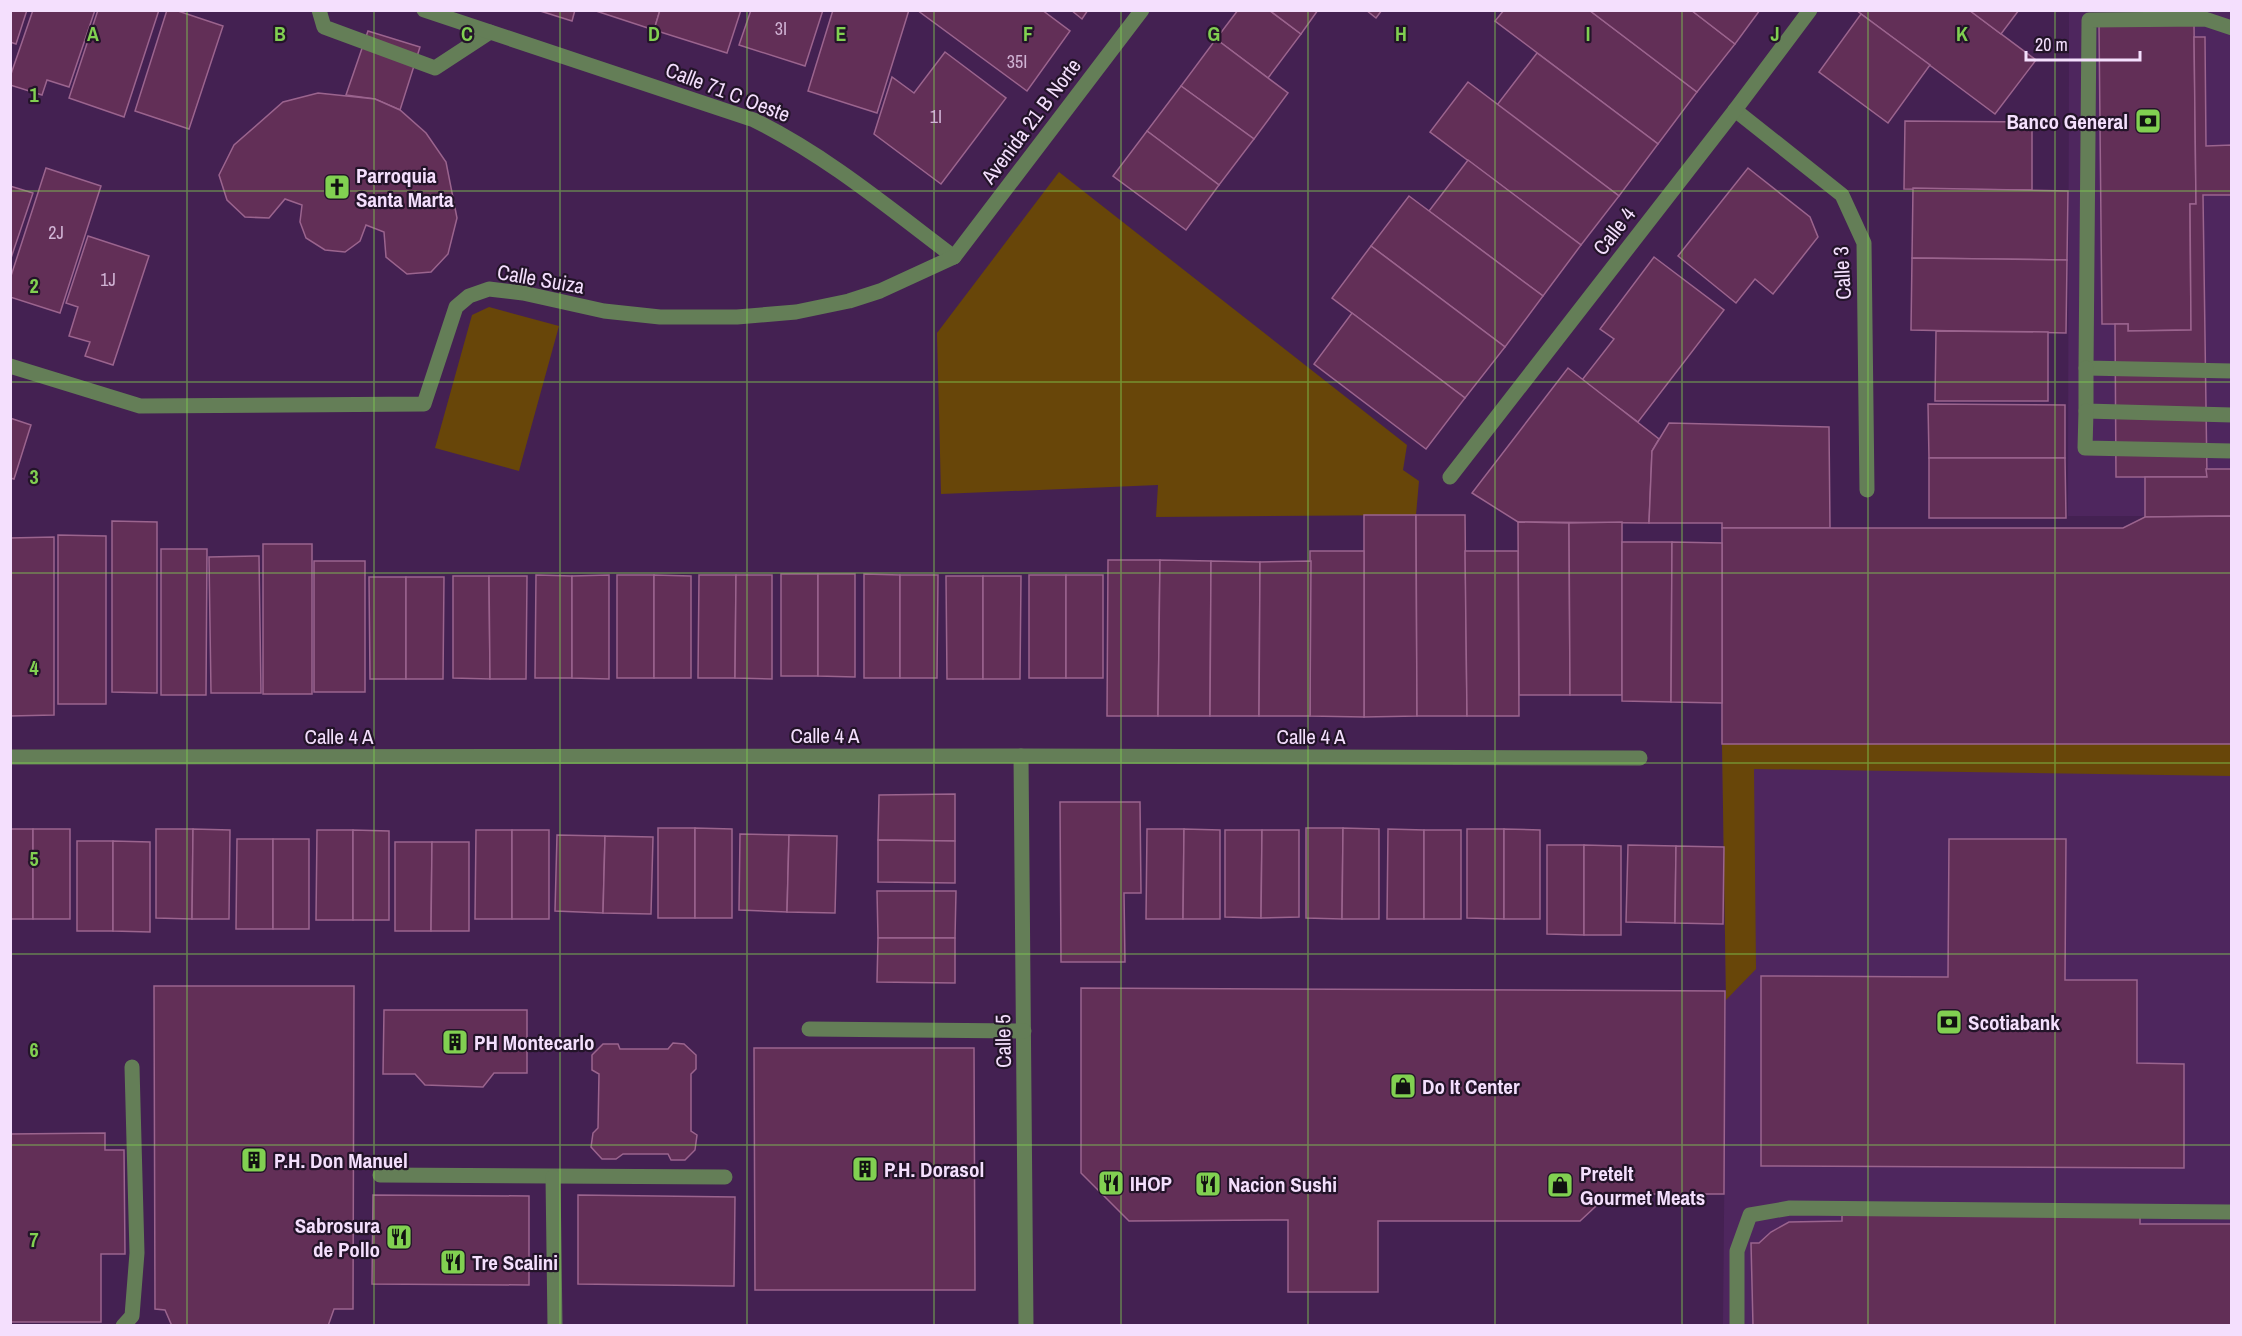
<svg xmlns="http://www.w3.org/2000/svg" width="2242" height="1336" viewBox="0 0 2242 1336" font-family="'Archivo Narrow',sans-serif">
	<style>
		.built { fill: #4e265e }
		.green { fill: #684609 }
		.building { fill: #622f57; stroke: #9b648e; stroke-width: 1.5 }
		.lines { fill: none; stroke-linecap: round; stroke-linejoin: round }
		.minor { stroke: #647e57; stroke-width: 15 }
		.grid { fill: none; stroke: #81d051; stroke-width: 1.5; stroke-opacity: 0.55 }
		.labels { text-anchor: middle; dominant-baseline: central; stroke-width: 4.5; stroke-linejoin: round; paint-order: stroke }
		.number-label { font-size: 18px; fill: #d0b3d4 }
		.street-label { font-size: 21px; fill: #f4dffd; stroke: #231429 }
		.poi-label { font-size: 21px; font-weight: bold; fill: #f4dffd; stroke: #231429; text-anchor: start }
		.grid-label { font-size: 20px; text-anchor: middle; font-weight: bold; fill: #81d051; stroke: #231429; stroke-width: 4.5; stroke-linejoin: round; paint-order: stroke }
	</style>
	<rect width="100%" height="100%" fill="#442152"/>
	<g class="built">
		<polygon points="2069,11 2231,11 2231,516 2068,516"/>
		<polygon points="1722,744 2231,744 2231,1325 1723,1325 1726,1000"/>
	</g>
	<g class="green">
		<polygon points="1059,172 1407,445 1403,470 1419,481 1416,515 1156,517 1158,485 941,494 937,333"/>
		<polygon points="489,307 559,326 519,471 435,448 472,315"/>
		<polygon points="1722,744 2231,744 2231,776 1754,769 1756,969 1726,1000"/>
	</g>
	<g class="building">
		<polygon points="10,10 27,10 16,44 10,42"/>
		<polygon points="33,10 95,10 69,87 47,80 42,95 10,85 10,77"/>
		<polygon points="98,10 159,10 124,117 69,98"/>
		<polygon points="167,10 175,10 223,26 189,129 135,111"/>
		<polygon points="537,10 575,10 572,21"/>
		<polygon points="593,10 660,10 654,30"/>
		<polygon points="660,10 741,10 727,53 654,30"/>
		<polygon points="751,10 823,10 805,66 739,45"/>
		<polygon points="833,10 909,10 877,113 808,91"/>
		<polygon points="917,10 1042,10 1070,31 1027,91"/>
		<polygon points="1071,10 1088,10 1082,19"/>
		<polygon points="1238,10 1269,10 1301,34 1268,78 1216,39"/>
		<polygon points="1269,10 1318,10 1301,34"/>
		<polygon points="1366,10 1382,10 1376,18"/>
		<polygon points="1504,10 1589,10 1697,92 1658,144 1495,21"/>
		<polygon points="1589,10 1691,10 1735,44 1697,92"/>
		<polygon points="1691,10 1760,10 1735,44"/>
		<polygon points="1856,10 1969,10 2036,60 1995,114"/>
		<polygon points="1969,10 2019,10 2001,34"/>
		<polygon points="1861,14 1930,65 1888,123 1819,72"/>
		<polygon points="2099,24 2194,24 2196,204 2190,204 2191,330 2128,331 2128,324 2102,324"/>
		<polygon points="368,31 420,47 400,110 375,99 346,95"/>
		<polygon points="2194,37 2205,37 2206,146 2232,145 2232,195 2203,195 2207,477 2116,477 2115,324 2128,324 2128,331 2191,330 2190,204 2196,204"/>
		<polygon points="1216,39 1288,93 1254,139 1181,86"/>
		<polygon points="945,52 1006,98 941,184 874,134 892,77 914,93"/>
		<polygon points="1537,53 1658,144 1619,196 1497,105"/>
		<polygon points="1468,82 1619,196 1581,245 1430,132"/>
		<polygon points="1181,86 1254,139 1219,185 1147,131"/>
		<polygon points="318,93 375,99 400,110 426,133 446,162 457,218 448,254 431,272 407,274 386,257 384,232 366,225 360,241 345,252 325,250 306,238 300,222 302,205 285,199 269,218 245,217 227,200 219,175 234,145 283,102"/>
		<polygon points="1905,121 2032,122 2032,190 1904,189"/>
		<polygon points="1147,131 1219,185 1186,230 1113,176"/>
		<polygon points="1468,160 1581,245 1543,296 1429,211"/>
		<polygon points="46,168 101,186 60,313 10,297 10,279"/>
		<polygon points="1748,168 1810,217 1818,237 1773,294 1755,279 1736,303 1678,256"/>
		<polygon points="10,186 33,193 10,261"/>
		<polygon points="1913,188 2068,191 2067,260 1912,258"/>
		<polygon points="1409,196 1543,296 1505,347 1371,246"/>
		<polygon points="88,236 149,256 113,365 85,356 90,342 69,336 78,307 66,303"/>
		<polygon points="1371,246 1505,347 1465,398 1332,298"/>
		<polygon points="1654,257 1724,310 1638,422 1582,380 1614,339 1600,329"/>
		<polygon points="1912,258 2067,260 2066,333 1911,330"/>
		<polygon points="1352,313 1465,398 1426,449 1314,364"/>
		<polygon points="1936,331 2048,332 2048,401 1935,401"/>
		<polygon points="1568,368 1659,439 1652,451 1649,523 1518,522 1472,493"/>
		<polygon points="1928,404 2065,405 2065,458 1929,458"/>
		<polygon points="10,418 31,425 14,479 10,478"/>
		<polygon points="1669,423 1829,427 1830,528 1722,528 1722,523 1649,523 1652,451"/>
		<polygon points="1929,458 2065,458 2066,518 1929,518"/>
		<polygon points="2206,469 2232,469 2232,516 2145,517 2145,477 2207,477"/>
		<polygon points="1364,515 1416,515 1417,716 1364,717"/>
		<polygon points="1416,515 1465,515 1467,716 1417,716"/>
		<polygon points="2232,516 2232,744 1722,744 1722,528 2123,528 2145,517"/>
		<polygon points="112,521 157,522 157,693 112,692"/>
		<polygon points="1518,522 1569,523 1570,695 1519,695"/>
		<polygon points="1622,522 1622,695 1570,695 1569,523"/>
		<polygon points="58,535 106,536 106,704 58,704"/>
		<polygon points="54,537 54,715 10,716 10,538"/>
		<polygon points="1622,542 1672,542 1671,702 1622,701"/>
		<polygon points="1672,542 1722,543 1722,703 1671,702"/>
		<rect x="263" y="544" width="49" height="150"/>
		<polygon points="161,549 207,549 206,695 161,695"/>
		<polygon points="1310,551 1364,551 1364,717 1310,716"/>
		<polygon points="1465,551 1518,551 1519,716 1467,716"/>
		<polygon points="259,556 261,693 211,693 209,557"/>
		<polygon points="1108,560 1160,560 1158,716 1107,716"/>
		<polygon points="1160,560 1211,561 1210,716 1158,716"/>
		<rect x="314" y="561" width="51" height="131"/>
		<polygon points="1211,561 1260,562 1259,716 1210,716"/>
		<polygon points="1311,561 1310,716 1259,716 1260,562"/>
		<rect x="781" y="574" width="37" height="102"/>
		<polygon points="818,574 855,574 855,677 818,676"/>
		<polygon points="864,574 900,575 900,678 864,678"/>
		<polygon points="536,575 572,576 572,678 535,678"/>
		<polygon points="609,575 609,679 572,678 572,576"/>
		<rect x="617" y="575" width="37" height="103"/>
		<polygon points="654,575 691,576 691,678 654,678"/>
		<polygon points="699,575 736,575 735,678 698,678"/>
		<polygon points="736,575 772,575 772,679 735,678"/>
		<polygon points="900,575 938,575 937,678 900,678"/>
		<rect x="1029" y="575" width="37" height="103"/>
		<rect x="1066" y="575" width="37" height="103"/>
		<polygon points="453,576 489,576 490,679 453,678"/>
		<polygon points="489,576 527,576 526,679 490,679"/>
		<polygon points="946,576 983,576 983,679 947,679"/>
		<polygon points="983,576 1021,576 1020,679 983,679"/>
		<polygon points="369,577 406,577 406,679 370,679"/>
		<polygon points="406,577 444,577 443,679 406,679"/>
		<polygon points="955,794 955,841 878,840 879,795"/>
		<polygon points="1060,802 1140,802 1141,893 1124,893 1125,962 1061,962"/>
		<rect x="658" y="828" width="37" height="90"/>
		<polygon points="695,828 732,829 732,918 695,918"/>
		<polygon points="1306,828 1343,828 1342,919 1306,918"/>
		<polygon points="1343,828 1379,829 1379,919 1342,919"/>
		<rect x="10" y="829" width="23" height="90"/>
		<rect x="33" y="829" width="37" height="90"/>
		<polygon points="156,829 193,829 192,919 156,918"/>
		<polygon points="193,829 230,830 229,919 192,919"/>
		<polygon points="1147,829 1184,829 1183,919 1146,919"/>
		<polygon points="1184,829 1220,830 1220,919 1183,919"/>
		<polygon points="1388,829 1424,830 1424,919 1387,919"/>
		<polygon points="1467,829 1504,829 1504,919 1467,918"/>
		<polygon points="1504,829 1540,830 1540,919 1504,919"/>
		<polygon points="317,830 353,830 353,920 316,920"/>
		<polygon points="353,830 389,831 389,920 353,920"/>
		<polygon points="476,830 512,830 512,919 475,919"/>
		<rect x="512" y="830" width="37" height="89"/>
		<polygon points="1225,830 1262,830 1261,918 1225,917"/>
		<polygon points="1262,830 1299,830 1299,917 1261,918"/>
		<rect x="1424" y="830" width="37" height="89"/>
		<polygon points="740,834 789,835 787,912 739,910"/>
		<polygon points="557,835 605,836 603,913 555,911"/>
		<polygon points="789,835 837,836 835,913 787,912"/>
		<polygon points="605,836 653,837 651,914 603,913"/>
		<polygon points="237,839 273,839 273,929 236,929"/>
		<rect x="273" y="839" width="36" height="90"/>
		<polygon points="1949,839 2066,839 2065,980 2137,980 2137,1063 2184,1064 2184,1168 1761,1166 1761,976 1948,977"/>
		<polygon points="878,840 955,841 955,883 878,882"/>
		<rect x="77" y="841" width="36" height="90"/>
		<polygon points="113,841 150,842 150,932 113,931"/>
		<polygon points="395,842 432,842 431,931 395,931"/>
		<polygon points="432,842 469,842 469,931 431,931"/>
		<polygon points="1547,845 1584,845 1584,935 1547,934"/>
		<polygon points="1584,845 1621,846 1621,935 1584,935"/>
		<polygon points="1628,845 1676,846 1675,923 1626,922"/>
		<polygon points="1676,846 1724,847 1723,924 1675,923"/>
		<polygon points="877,891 956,891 955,938 878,938"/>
		<polygon points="878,938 955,938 955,983 877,982"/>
		<polygon points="154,986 354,986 353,1309 334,1309 328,1326 172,1326 165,1310 155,1309"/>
		<polygon points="1081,988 1725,991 1724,1194 1609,1194 1580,1221 1378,1221 1378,1292 1288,1292 1288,1220 1129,1221 1081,1173"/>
		<polygon points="384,1010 527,1010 527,1073 494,1073 483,1087 425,1085 415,1074 383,1074"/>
		<polygon points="673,1043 684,1044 696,1055 696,1069 691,1074 691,1131 697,1135 695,1150 685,1160 671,1160 668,1154 623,1154 616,1159 602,1159 591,1147 593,1133 598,1128 599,1074 592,1070 592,1055 603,1044 618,1044 620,1049 668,1049"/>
		<polygon points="754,1048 974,1048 975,1290 755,1290"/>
		<polygon points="105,1133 105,1150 124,1150 125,1254 101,1254 101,1322 10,1322 10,1134"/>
		<polygon points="373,1195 529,1196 529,1285 372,1284"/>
		<polygon points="578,1195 735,1197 734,1286 578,1284"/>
		<polygon points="1842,1207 2140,1208 2140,1224 2232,1224 2232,1326 1753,1326 1751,1243 1759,1243 1771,1232 1789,1222 1842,1221"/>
	</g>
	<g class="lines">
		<g class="minor">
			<polyline points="319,10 324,27 435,68 490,32"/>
			<path d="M424,10l330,110c73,36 135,88 200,137"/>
			<polyline points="2232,28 2205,19 2089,20 2086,368 2232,371"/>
			<polyline points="1735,110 1842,195 1864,243 1867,490"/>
			<polyline points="10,366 140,406 424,404 456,307 469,296 489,289 523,293 604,311 660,317 737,317 796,312 849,301 880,291 954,257 1142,10"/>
			<polyline points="2086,368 2086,411 2232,415"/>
			<polyline points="2086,411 2085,448 2232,451"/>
			<polyline points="1450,477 1735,110 1810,10"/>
			<polyline points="1021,756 1026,1326"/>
			<polyline points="10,757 1021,756 1640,758"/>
			<polyline points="809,1029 1024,1031"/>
			<polyline points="380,1175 725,1177"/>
			<polyline points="553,1177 555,1326"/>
			<polyline points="123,1326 132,1316 137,1253 132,1067"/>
			<polyline points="1737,1326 1737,1251 1750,1215 1790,1208 2232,1212"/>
		</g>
	</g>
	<path class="grid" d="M187,10v1316M374,10v1316M560,10v1316M747,10v1316M934,10v1316M1121,10v1316M1308,10v1316M1495,10v1316M1682,10v1316M1868,10v1316M2055,10v1316M10,191h2222M10,382h2222M10,573h2222M10,763h2222M10,954h2222M10,1145h2222"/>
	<defs>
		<symbol id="bank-square" viewBox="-11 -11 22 22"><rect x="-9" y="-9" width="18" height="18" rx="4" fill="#81d051" stroke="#231429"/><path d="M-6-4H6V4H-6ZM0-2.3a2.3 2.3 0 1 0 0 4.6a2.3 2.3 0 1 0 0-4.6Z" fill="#111"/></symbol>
		<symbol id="church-square" viewBox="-11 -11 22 22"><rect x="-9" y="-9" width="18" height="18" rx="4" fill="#81d051" stroke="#231429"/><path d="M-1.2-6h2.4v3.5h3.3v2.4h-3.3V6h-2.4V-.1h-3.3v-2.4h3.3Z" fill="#111"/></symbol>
		<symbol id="building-square" viewBox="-11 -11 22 22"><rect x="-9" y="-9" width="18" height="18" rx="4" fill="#81d051" stroke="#231429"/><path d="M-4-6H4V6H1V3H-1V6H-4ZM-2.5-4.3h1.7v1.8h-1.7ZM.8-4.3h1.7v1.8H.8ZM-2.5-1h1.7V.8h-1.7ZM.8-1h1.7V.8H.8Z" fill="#111"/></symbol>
		<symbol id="shop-square" viewBox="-11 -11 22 22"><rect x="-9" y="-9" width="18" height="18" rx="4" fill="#81d051" stroke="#231429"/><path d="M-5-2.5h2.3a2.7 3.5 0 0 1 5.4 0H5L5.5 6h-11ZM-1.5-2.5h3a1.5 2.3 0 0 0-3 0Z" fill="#111"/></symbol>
		<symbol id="restaurant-square" viewBox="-11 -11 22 22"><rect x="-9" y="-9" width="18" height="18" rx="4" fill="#81d051" stroke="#231429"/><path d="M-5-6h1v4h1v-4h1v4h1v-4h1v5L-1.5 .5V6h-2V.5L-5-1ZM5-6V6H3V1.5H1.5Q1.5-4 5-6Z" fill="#111"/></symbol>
	</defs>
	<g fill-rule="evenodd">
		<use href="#bank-square" x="2133" y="106" width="30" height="30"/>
		<use href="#church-square" x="322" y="172" width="30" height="30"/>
		<use href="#bank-square" x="1934" y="1007" width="30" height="30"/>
		<use href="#building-square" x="440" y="1027" width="30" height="30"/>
		<use href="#shop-square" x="1388" y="1071" width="30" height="30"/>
		<use href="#building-square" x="239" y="1145" width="30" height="30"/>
		<use href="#building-square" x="850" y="1154" width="30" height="30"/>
		<use href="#restaurant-square" x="1096" y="1168" width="30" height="30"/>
		<use href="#restaurant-square" x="1193" y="1169" width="30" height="30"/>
		<use href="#shop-square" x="1545" y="1170" width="30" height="30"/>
		<use href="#restaurant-square" x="384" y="1222" width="30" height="30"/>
		<use href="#restaurant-square" x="438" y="1247" width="30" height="30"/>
	</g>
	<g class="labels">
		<g class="number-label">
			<text x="781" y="28">3I</text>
			<text x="1017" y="61">35I</text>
			<text x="936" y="116">1I</text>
			<text x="56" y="232">2J</text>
			<text x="108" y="279">1J</text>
		</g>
		<g class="street-label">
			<text transform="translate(728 92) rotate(21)">Calle 71 C Oeste</text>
			<text transform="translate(1031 121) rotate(-53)">Avenida 21 B Norte</text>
			<text transform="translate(1614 231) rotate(-52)">Calle 4</text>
			<text transform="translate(1842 273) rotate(-93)">Calle 3</text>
			<text transform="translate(541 279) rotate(10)">Calle Suiza</text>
			<text x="825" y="735">Calle 4 A</text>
			<text x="339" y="736">Calle 4 A</text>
			<text x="1311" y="736">Calle 4 A</text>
			<text transform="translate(1003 1041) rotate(-91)">Calle 5</text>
		</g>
		<g class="poi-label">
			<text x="2128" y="121" text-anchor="end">Banco General</text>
			<text x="356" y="175">Parroquia<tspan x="356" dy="24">Santa Marta</tspan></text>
			<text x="1968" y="1022">Scotiabank</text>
			<text x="474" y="1042">PH Montecarlo</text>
			<text x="1422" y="1086">Do It Center</text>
			<text x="274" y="1160">P.H. Don Manuel</text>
			<text x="884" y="1169">P.H. Dorasol</text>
			<text x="1580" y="1173">Pretelt<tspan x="1580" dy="24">Gourmet Meats</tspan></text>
			<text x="1130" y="1183">IHOP</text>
			<text x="1228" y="1184">Nacion Sushi</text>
			<text x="380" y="1225" text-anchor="end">Sabrosura<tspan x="380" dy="24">de Pollo</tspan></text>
			<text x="472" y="1262">Tre Scalini</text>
		</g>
	</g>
	<g class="grid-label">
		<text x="93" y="41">A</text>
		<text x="280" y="41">B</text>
		<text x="467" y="41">C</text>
		<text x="654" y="41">D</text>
		<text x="841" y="41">E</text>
		<text x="1028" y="41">F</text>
		<text x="1214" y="41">G</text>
		<text x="1401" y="41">H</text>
		<text x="1588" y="41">I</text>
		<text x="1775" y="41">J</text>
		<text x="1962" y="41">K</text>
		<text x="34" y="102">1</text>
		<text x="34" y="293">2</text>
		<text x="34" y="484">3</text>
		<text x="34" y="675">4</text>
		<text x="34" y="866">5</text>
		<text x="34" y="1057">6</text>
		<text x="34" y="1247">7</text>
	</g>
	<rect width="2242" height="1336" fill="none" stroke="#f4dffd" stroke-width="24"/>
	<path d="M2026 51v9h114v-9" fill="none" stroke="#f4dffd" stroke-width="3"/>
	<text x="2035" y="51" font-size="18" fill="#f4dffd" stroke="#231429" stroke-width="4.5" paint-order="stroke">20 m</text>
</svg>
